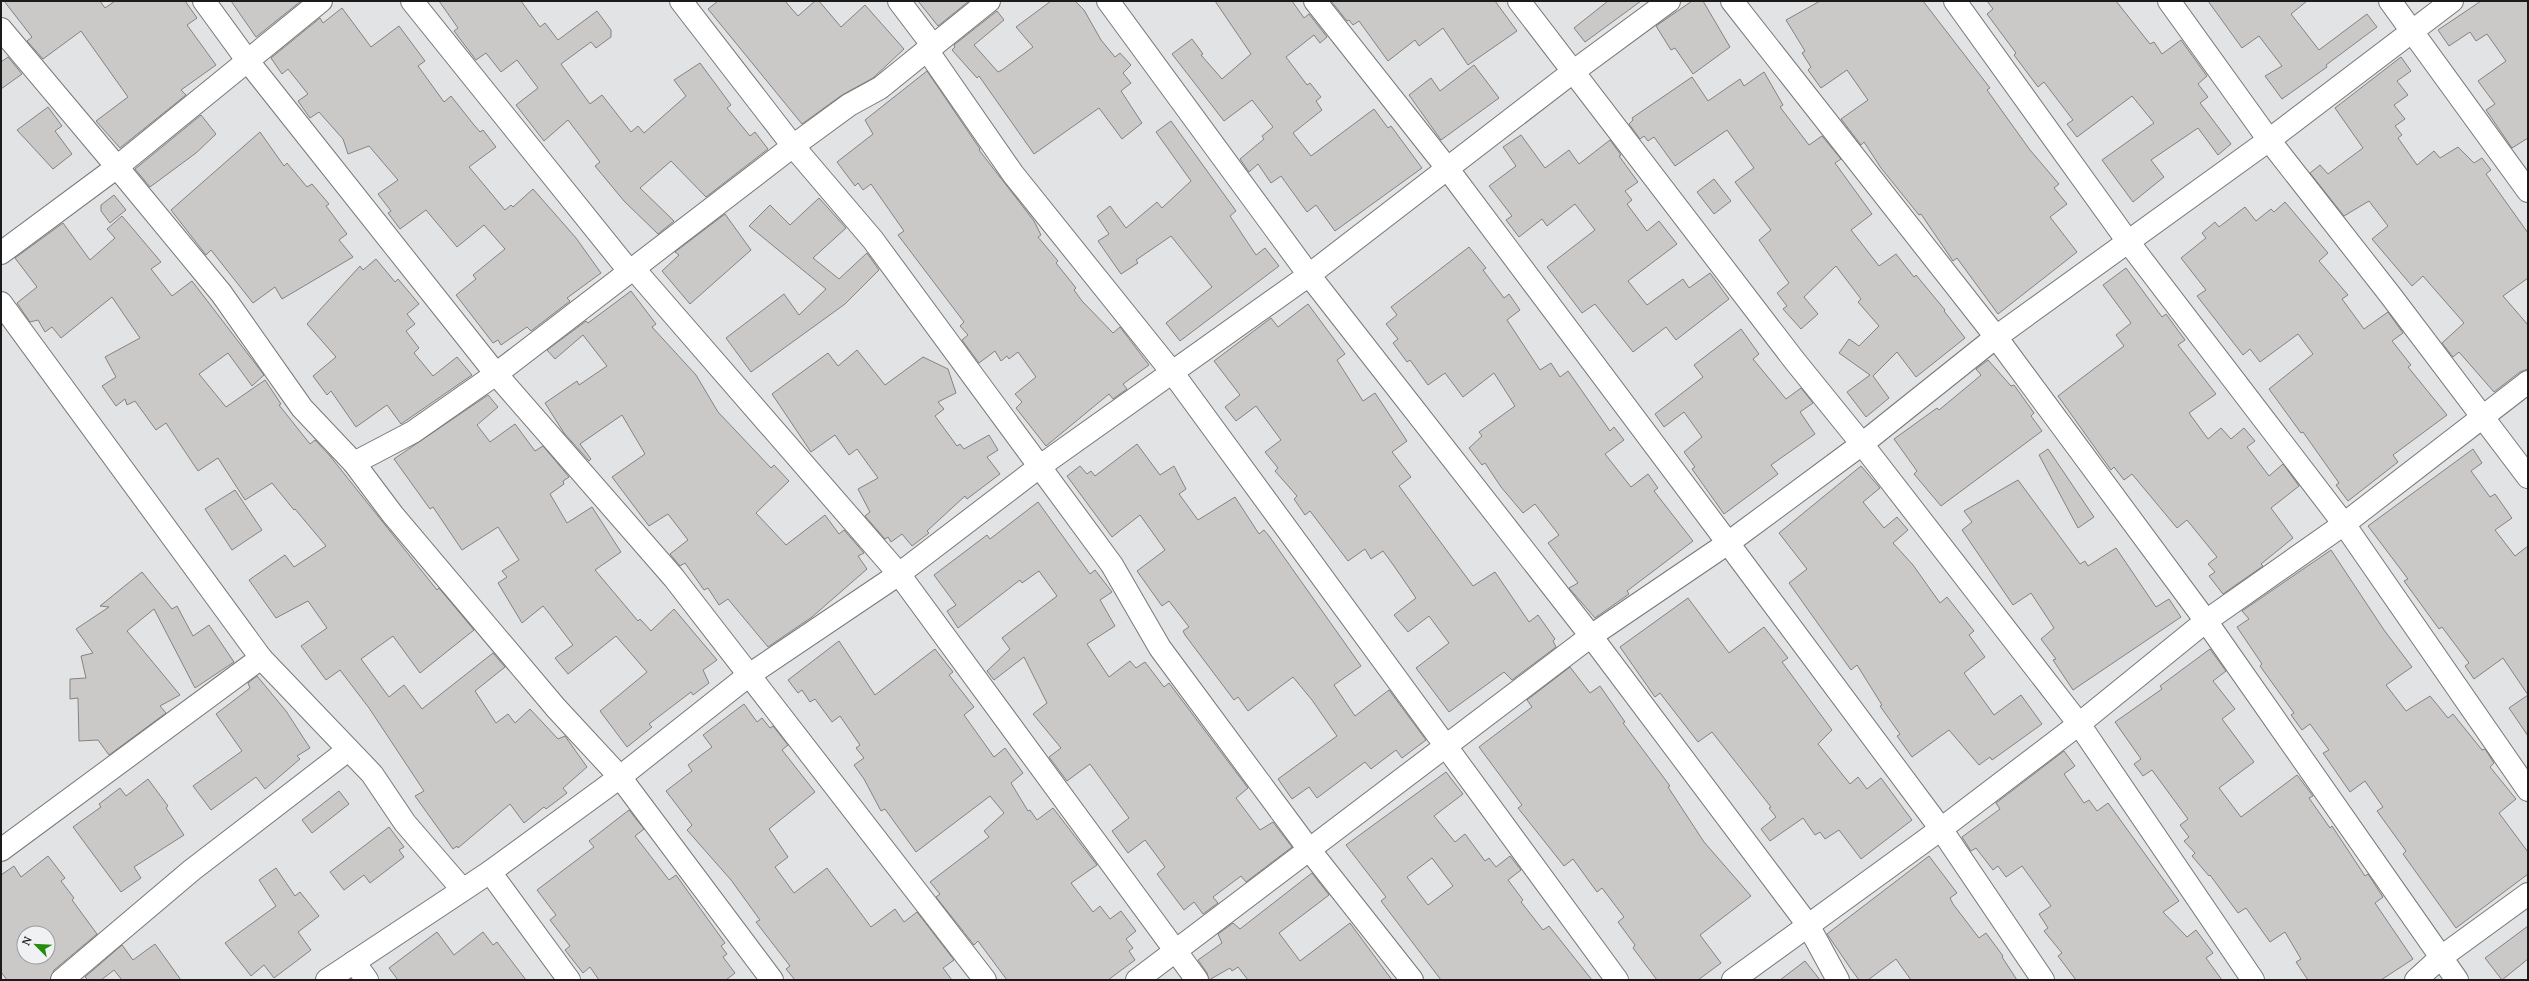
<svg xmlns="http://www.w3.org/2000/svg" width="2529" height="981" viewBox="0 0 2529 981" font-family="'PT Serif',serif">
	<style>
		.building { fill: #cbc9c8; stroke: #858382; fill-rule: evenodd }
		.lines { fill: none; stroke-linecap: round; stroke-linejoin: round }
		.minor-casing { stroke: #777879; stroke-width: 24 }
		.minor { stroke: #fff; stroke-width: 22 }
	</style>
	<rect width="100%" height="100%" fill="#e2e3e5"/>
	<g class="building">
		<polygon points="4,1 100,1 105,8 115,1 185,1 197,18 187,25 216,65 181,90 186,95 120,148 96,121 128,97 81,31 43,59 27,41 32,37"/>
		<polygon points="231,1 301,1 256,37"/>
		<polygon points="439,1 521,1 540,27 545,23 558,40 597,11 611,30 611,37 596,48 591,42 561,64 590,104 602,95 631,132 638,126 644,133 686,96 674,80 700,63 731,105 727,108 750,136 755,132 768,149 706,197 671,161 640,188 674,221 658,234 624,201 595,166 600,162 568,120 544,141 516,105 538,88 517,60 501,72 486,53 476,60 454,31 458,28"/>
		<polygon points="718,1 785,1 798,16 815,1 819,1 841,27 865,5 904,49 873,78 842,95 802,124 708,9"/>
		<polygon points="918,1 969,1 938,26"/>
		<polygon points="1051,1 1075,1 1084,10 1101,40 1115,57 1120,53 1131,65 1123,73 1131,83 1121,91 1142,123 1122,139 1099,108 1034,154 979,76 977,78 952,50 955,47 954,45 997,11 1004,20 974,45 998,72 1002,70 1033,47 1016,27"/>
		<polygon points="1215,1 1292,1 1304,18 1309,14 1327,37 1320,43 1314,35 1286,57 1307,85 1310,83 1321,97 1316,101 1322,110 1293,133 1311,156 1374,109 1388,128 1391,126 1422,168 1335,231 1316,205 1307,212 1281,176 1271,183 1258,164 1249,172 1240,159 1264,139 1262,136 1273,127 1252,100 1224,121 1172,54 1192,39 1203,54 1201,55 1222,79 1251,54"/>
		<polygon points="1331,1 1495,1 1517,31 1468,65 1443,28 1419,46 1415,40 1388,61 1359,21 1353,25 1349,20 1347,21"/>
		<polygon points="1608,1 1641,1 1585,42 1574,28"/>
		<polygon points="1692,1 1703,1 1730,47 1693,74 1675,48 1671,50 1656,26"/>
		<polygon points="1820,1 1923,1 1990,88 1987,90 2030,150 2059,184 2054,188 2067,204 2050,217 2077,252 1998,314 1957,258 1953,261 1921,214 1919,215 1881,168 1864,142 1861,145 1841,119 1868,100 1847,70 1821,88 1808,70 1811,67 1802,53 1805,51 1786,20"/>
		<polygon points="1987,1 2116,1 2150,44 2154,42 2162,54 2181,40 2207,76 2198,84 2208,97 2200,103 2231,144 2218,155 2198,128 2151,160 2164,177 2133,202 2102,160 2154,123 2132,96 2077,137 2067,124 2073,120 2044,82 2038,87 2014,55 2016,53 1987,14 1993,9"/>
		<polygon points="2208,1 2307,1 2291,14 2319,50 2367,14 2377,27 2326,65 2327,67 2282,99 2265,76 2282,66 2259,36 2242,48"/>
		<polygon points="2481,1 2528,1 2528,138 2512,148 2486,110 2495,104 2478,81 2506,61 2487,34 2476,41 2470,32 2449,46 2438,30"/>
		<polygon points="342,8 371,47 399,26 425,61 418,66 444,102 451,96 474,125 480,132 483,130 496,147 469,167 505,210 511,205 513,207 533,189 576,238 601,273 567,298 570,301 531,331 527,327 501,345 498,340 493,343 456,295 476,279 473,275 505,249 484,225 457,247 426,210 400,229 388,213 391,211 378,194 398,180 369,146 348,154 343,139 319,112 310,118 298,101 308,94 288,69 282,74 271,58 320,18 323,23"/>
		<polygon points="8,57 22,74 1,89 1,62"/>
		<polygon points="2401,57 2411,71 2397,81 2408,95 2394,105 2405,119 2395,126 2402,135 2398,138 2417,165 2434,151 2440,158 2458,147 2474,163 2482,158 2491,170 2486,174 2528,233 2528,278 2503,296 2528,325 2528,369 2520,372 2494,392 2459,352 2453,357 2442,343 2464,323 2423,276 2412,286 2372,239 2388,226 2369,201 2344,216 2310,173 2320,165 2328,174 2363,148 2335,108"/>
		<polygon points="1474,65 1499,98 1441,140 1409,95 1431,78 1440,91"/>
		<polygon points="927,71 980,149 979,150 1034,221 1041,235 1038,237 1058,261 1056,263 1076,288 1074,290 1082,301 1113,333 1120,327 1149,365 1123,384 1127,389 1113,399 1109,394 1046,446 1016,408 1022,402 1015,394 1036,377 1018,352 1009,359 1007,356 1001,361 995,351 979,363 962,340 968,335 960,326 964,322 898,235 904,231 871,184 863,190 858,183 855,186 837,162 873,134 865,120"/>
		<polygon points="1764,72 1783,105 1780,107 1809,145 1822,136 1841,159 1835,163 1872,214 1851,230 1879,266 1896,254 1914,277 1916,275 1945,310 1944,311 1965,338 1916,377 1897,352 1873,376 1889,398 1866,417 1847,392 1870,375 1839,353 1849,339 1859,346 1879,326 1858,302 1861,299 1836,266 1804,297 1818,314 1801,329 1783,309 1787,306 1777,293 1789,283 1759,240 1771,230 1735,182 1754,168 1727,130 1675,166 1654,137 1648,141 1644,136 1640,139 1629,124 1633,120 1632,118 1692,77 1708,101 1740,79 1744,86"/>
		<polygon points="48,107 62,126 55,131 72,154 53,169 17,130"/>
		<polygon points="201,115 216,134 196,153 150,187 135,169"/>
		<polygon points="1171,121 1236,211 1230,216 1256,255 1265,248 1279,266 1180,341 1166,323 1212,287 1171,236 1136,260 1138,263 1121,274 1098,241 1109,234 1097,216 1110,206 1126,228 1157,202 1162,208 1191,181 1156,132"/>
		<polygon points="260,132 284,166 287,163 307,187 312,184 329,204 326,206 347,234 339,240 353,257 282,299 275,287 253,303 211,250 206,255 171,210"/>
		<polygon points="1521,135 1545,168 1569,150 1579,164 1610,140 1621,155 1619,156 1638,182 1625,191 1632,200 1627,204 1647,231 1659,221 1677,244 1628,281 1647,305 1683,279 1689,288 1710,273 1729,299 1676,340 1666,327 1633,352 1595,304 1582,313 1547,267 1595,230 1575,204 1547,226 1542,219 1519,237 1506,220 1512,216 1489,186 1516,166 1503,147"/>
		<polygon points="1714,179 1731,201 1714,214 1697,192"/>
		<polygon points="114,195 126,210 110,223 101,211 101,205"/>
		<polygon points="819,198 846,228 813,258 839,279 867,253 879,270 845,304 751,372 726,338 784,294 799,315 826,289 749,226 770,205 790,225"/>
		<polygon points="2285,202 2328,253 2319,261 2348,295 2342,299 2364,329 2388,312 2403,333 2392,341 2411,365 2408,367 2447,415 2393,455 2398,462 2348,501 2336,485 2339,483 2303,432 2301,433 2269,389 2313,354 2298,334 2260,362 2250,349 2243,355 2197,296 2206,290 2181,258 2206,238 2202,233 2215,222 2219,227 2245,207 2256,221 2271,209 2274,212"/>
		<polygon points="725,214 751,250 690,304 662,271 679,255 675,252"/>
		<polygon points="122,216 161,262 151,269 172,296 192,281 264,375 252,386 228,353 199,374 226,407 265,380 281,404 279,405 310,444 315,440 330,456 437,590 439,588 474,630 420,673 393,636 361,659 389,697 404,685 422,709 493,653 505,667 475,691 496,723 508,714 515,723 530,709 558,739 565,736 587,767 563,788 567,793 546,809 544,807 524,823 510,804 458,848 457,846 453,849 415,796 424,791 369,708 340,670 326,680 301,646 327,628 308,601 276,618 249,580 285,555 294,567 326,546 295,509 294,510 272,483 245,500 218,458 198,471 166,423 156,430 135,401 127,405 125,399 116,406 102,386 116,377 105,357 140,338 112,297 61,338 52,327 45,332 38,320 30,322 17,303 37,287 15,258 63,223 90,260 115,238 107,229"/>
		<polygon points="1469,247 1486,268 1483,270 1504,298 1509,294 1520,310 1507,320 1540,370 1551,363 1560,377 1568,371 1610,431 1614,427 1624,440 1605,454 1631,487 1648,474 1658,488 1654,491 1693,541 1627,591 1629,594 1595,618 1569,588 1578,583 1548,543 1559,535 1535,504 1523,513 1501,487 1485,463 1482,465 1469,448 1482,436 1479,432 1515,406 1494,373 1463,397 1445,373 1428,385 1410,360 1407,362 1393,343 1398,339 1386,324 1397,315 1391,307"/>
		<polygon points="376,259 395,282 398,279 419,304 407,314 415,324 406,331 419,348 414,353 433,376 457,357 472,375 401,424 387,405 356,427 331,391 327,395 313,376 336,357 307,324 360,266 363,270"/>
		<polygon points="2126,268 2162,317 2166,314 2185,340 2178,345 2216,394 2189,413 2208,439 2221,428 2231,439 2244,428 2255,441 2247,447 2269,476 2283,464 2299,486 2271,508 2293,538 2261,564 2263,566 2223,594 2209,576 2215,572 2208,564 2217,557 2187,520 2177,528 2132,474 2124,480 2114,467 2111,470 2058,396 2124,346 2116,335 2131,323 2103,285"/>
		<polygon points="631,291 656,324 652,327 696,375 718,412 771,468 774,465 789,481 756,513 786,545 825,515 839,534 844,530 864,553 858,556 867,569 812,617 768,647 728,599 719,605 708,588 704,590 685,563 680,566 670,554 688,540 668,514 649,526 612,477 645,454 622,415 580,444 591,459 589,461 564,433 545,403 577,381 579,385 607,366 583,335 555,359 547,350 586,321 588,323"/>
		<polygon points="1308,304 1345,354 1337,360 1363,401 1375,393 1407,441 1392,452 1411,477 1399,486 1473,586 1495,572 1529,622 1538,615 1555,639 1553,641 1556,647 1512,680 1504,672 1449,712 1416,668 1449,643 1429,616 1408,632 1394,615 1416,598 1394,566 1383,551 1371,559 1365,549 1348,561 1310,511 1305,515 1294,499 1297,496 1275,471 1278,468 1265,452 1281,440 1256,406 1236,421 1225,407 1240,395 1214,361 1271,318 1278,327"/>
		<polygon points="1741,329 1759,354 1753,359 1786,399 1801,388 1813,403 1800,412 1815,434 1771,465 1778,474 1724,514 1692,469 1695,467 1684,452 1702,437 1684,412 1664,427 1655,414 1703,377 1694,365"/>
		<polygon points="857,350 885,385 923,357 948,369 956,393 938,402 944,409 935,416 957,446 960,444 964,449 989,435 998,450 987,457 1000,474 967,499 965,496 927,531 929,533 912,546 902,534 891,542 888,537 885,539 865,516 870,512 858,489 878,478 857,449 849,455 835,435 811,452 772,394 828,353 838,366"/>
		<polygon points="1988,360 2011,386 2014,385 2034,413 2031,416 2042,431 1941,506 1914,474 1917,471 1894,439 1937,408 1939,410 1974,381 1981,375 1976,369"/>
		<polygon points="488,395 498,407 477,425 490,442 515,424 535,451 543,446 569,477 563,481 564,484 550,494 567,523 592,507 621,552 595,570 638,621 640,619 651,631 674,609 717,660 703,670 709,683 693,695 691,692 649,724 652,727 627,747 600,711 647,672 616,636 568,674 555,658 573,645 548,612 543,606 522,623 498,583 507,577 502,571 519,560 498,527 462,550 433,507 430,509 394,459"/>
		<polygon points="1137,444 1160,475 1174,466 1186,489 1179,494 1198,520 1235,497 1259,534 1264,530 1269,536 1361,666 1334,685 1355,716 1389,690 1426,740 1402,758 1396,750 1371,769 1365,762 1317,798 1309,787 1292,799 1278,779 1337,736 1312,700 1293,677 1248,711 1238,697 1234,700 1185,635 1183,631 1189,627 1169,601 1162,606 1137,571 1165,550 1140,515 1112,537 1067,476 1080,466 1087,474 1091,471 1095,476"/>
		<polygon points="2048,449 2094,517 2078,528 2039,455"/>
		<polygon points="2473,449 2482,463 2471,471 2490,497 2495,494 2512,518 2495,530 2515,556 2528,546 2528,695 2503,658 2474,679 2465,666 2469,663 2442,627 2439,629 2404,581 2408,579 2368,526"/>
		<polygon points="1861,466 1880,488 1863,502 1884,528 1897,517 1908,530 1893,543 1913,565 1940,603 1947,597 1974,631 1969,635 1985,657 1964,673 1994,715 2021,695 2042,724 1992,760 1990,757 1979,765 1949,730 1912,757 1897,736 1900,734 1880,706 1882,705 1857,665 1851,670 1789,583 1807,569 1779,533"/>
		<polygon points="2018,480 2080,564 2085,561 2088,566 2116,548 2156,607 2169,599 2181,617 2073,690 2053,660 2056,659 2041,639 2054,628 2031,593 2013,605 1962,530 1972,522 1964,511"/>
		<polygon points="235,490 262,530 232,550 205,509"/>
		<polygon points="1038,502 1090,574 1095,570 1112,592 1100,600 1115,626 1087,644 1109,677 1130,661 1136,668 1145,662 1164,687 1169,683 1248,788 1236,798 1260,830 1273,822 1292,847 1246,882 1241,876 1213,897 1218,903 1203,914 1194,902 1184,910 1157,874 1165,867 1145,840 1128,853 1112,831 1129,818 1090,764 1067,781 1049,757 1061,748 1033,714 1047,703 1024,657 994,680 987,671 1010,649 1002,638 1057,596 1039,571 1022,583 1020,580 958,628 947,611 956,605 934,575 987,535 990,539"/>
		<polygon points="2331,550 2384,630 2412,667 2386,685 2406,711 2430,696 2448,718 2453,714 2482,750 2485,749 2494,763 2490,767 2516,799 2499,813 2528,852 2528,874 2456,928 2403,854 2406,851 2377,811 2383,807 2365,781 2350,792 2323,753 2329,750 2310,724 2302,730 2291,715 2294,713 2260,666 2262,664 2237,627 2249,619 2242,611"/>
		<polygon points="142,572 172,609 177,606 193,636 209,625 234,662 195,688 154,609 127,631 180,695 160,706 166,713 109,755 98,740 79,741 78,698 70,699 70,679 86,678 81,656 93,653 76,629 109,607 100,606"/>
		<polygon points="1688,598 1729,653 1764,627 1788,658 1782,662 1832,730 1818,744 1850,784 1858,777 1867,789 1881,778 1912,820 1861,859 1839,830 1825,839 1820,832 1815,835 1803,818 1770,841 1761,829 1776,817 1769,808 1771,807 1712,732 1698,742 1660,693 1655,697 1620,647"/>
		<polygon points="839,641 875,695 935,649 953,672 949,675 974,707 964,715 994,757 1005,748 1023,773 1011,783 1028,811 1030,810 1037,820 1053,808 1097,865 1071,883 1093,912 1100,906 1110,919 1121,911 1136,931 1126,939 1133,948 1129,951 1135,960 1108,980 1007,980 978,941 974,945 936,897 940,894 930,882 989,837 984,831 1004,813 990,796 916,852 885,809 881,811 864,779 854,765 864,758 856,748 860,745 840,716 832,722 815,699 810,702 802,690 798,693 788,680"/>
		<polygon points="2210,649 2226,671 2213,681 2235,709 2222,719 2254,762 2219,788 2241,817 2297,775 2313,796 2309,798 2330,828 2332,826 2365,876 2368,874 2383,897 2375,903 2413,959 2381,980 2308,980 2296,962 2301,959 2285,932 2270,942 2246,908 2238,913 2210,875 2209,876 2192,856 2195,853 2184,841 2189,837 2180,825 2188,819 2152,770 2143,776 2134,764 2141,759 2115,722 2162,689 2160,686"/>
		<polygon points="1570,667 1590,693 1600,686 1625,722 1623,723 1670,786 1668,787 1704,842 1751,896 1700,935 1721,963 1698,980 1657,980 1633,948 1635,945 1618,922 1624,917 1602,888 1597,892 1573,859 1564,866 1518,808 1522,805 1479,747 1532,707 1527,700"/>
		<polygon points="257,676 286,711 310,748 297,756 300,759 265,789 256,777 211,810 193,786 242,751 216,714 250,688 248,683"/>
		<polygon points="2528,695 2528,736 2509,708"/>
		<polygon points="744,704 757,722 762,718 770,728 773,726 788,745 782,750 815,792 769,829 788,857 775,867 794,893 827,868 871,927 895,909 904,922 917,912 954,960 943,968 952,980 795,980 786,969 790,966 756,922 760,920 731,880 687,830 692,825 666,791 692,771 688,765 712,747 703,735"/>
		<polygon points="2064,751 2075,766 2064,774 2084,803 2089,800 2097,811 2108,803 2179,901 2163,912 2187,937 2196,930 2213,953 2206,958 2222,980 2076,980 2058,956 2062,953 2044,931 2048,928 2039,914 2051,906 2022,866 2006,877 1998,866 1993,870 1976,848 1971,851 1962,837 2000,809 1996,803"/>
		<path d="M1446,772l17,22 -29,22 21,26 10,-8 20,27 4,-3 7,9 14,-11 11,14 -13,10 15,20 -2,2 22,28 6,-4 43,54h-151l-60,-79 5,-4 -40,-52zM1432,858l21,28 -25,19 -21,-28z"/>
		<polygon points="148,779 168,806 166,808 184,835 134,867 141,878 121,892 73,827 101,807 99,804 120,788 126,796"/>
		<polygon points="339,791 349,804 312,833 302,820"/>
		<polygon points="629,810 644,829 635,836 669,880 676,875 725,943 721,946 727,954 723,957 735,973 726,980 599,980 590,967 583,973 565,950 570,946 550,920 556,915 537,890 594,847 589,841"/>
		<polygon points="389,827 404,847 399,850 404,857 370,883 364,875 344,890 330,872"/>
		<path d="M48,856l17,22 -4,3 13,17 -2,2 25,34 -43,36 -4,10h-43l-6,-8v-97l13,-9 7,11zM24,933h24v24h-24z"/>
		<polygon points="1929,856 1957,893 1950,898 1953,904 1979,938 1986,933 2003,956 2002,957 2017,980 1911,980 1896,959 1868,980 1859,980 1851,969 1827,934"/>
		<polygon points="276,868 295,896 300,892 319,916 298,932 311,950 274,978 264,965 251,976 225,943 276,906 259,880"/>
		<polygon points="1312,873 1329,895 1279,933 1300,961 1350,923 1392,980 1248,980 1238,967 1232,971 1230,968 1209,980 1207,973 1198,960 1222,943 1218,934 1233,923 1240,929"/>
		<polygon points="2528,926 2528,959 2502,980 2485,958"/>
		<polygon points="437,932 454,955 483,932 493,945 497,942 526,980 398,980 389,968"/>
		<polygon points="155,944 181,980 122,980 114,970 101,980 88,980 85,977 122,945 133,960"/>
		<polygon points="1805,961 1820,980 1780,980"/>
	</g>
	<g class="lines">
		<defs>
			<g id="minor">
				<polyline points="204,1 247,60 496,374 674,578 985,980"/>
				<polyline points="412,1 630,272"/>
				<polyline points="681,1 793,146 873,240 1112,565 1160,648 1308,848 1412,980"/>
				<polyline points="899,1 933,46 927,50 1013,174 1172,372 1617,980"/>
				<polyline points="1108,1 1309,275 1591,636 1808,925 1838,980"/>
				<polyline points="1315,1 1447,168 1728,543 1941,829 2043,980"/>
				<polyline points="1519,1 1794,360 1862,444 2079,724 2253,980"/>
				<polyline points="1732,1 1996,337 2206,621 2457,980"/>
				<polyline points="1955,1 2129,243 2344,524 2528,790"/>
				<polyline points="2169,1 2269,140 2391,296 2528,477"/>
				<polyline points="2390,1 2528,191"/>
				<polyline points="1,29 117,167 321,1"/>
				<polyline points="933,46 989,1"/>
				<polyline points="1,253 117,167 221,293 302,408 354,463 393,515 556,708 620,777 772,980"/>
				<polyline points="634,269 899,574 1197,980"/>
				<polyline points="1,303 261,658 372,774 405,823 462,889"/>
				<polyline points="354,463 413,432 496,374 793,146 849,105 880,88 927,50"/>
				<polyline points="1,850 261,658"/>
				<polyline points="490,872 569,980"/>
				<polyline points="354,962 367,980"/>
				<polyline points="62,980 192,870 348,750"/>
				<polyline points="327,980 490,872 620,777 749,675 899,574 1039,467 1309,275 1574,71 1669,1"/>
				<polyline points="1137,980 1591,636 1728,543 1862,444 1996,337 2269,140 2452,1"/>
				<polyline points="1733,980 1941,829 2079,724 2206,621 2344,524 2528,382"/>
				<polyline points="2416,980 2440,958 2528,894"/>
			</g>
		</defs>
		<use href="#minor" class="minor-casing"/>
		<use href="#minor" class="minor"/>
	</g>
	<rect width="2529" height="981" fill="none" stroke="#1b1b1c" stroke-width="4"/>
	<g transform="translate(36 945) rotate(294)"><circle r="19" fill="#eff1f2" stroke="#9a9b9c"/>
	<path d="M0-3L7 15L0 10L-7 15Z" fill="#258d0d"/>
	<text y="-6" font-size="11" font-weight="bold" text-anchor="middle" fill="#1b1b1c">N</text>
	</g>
</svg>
